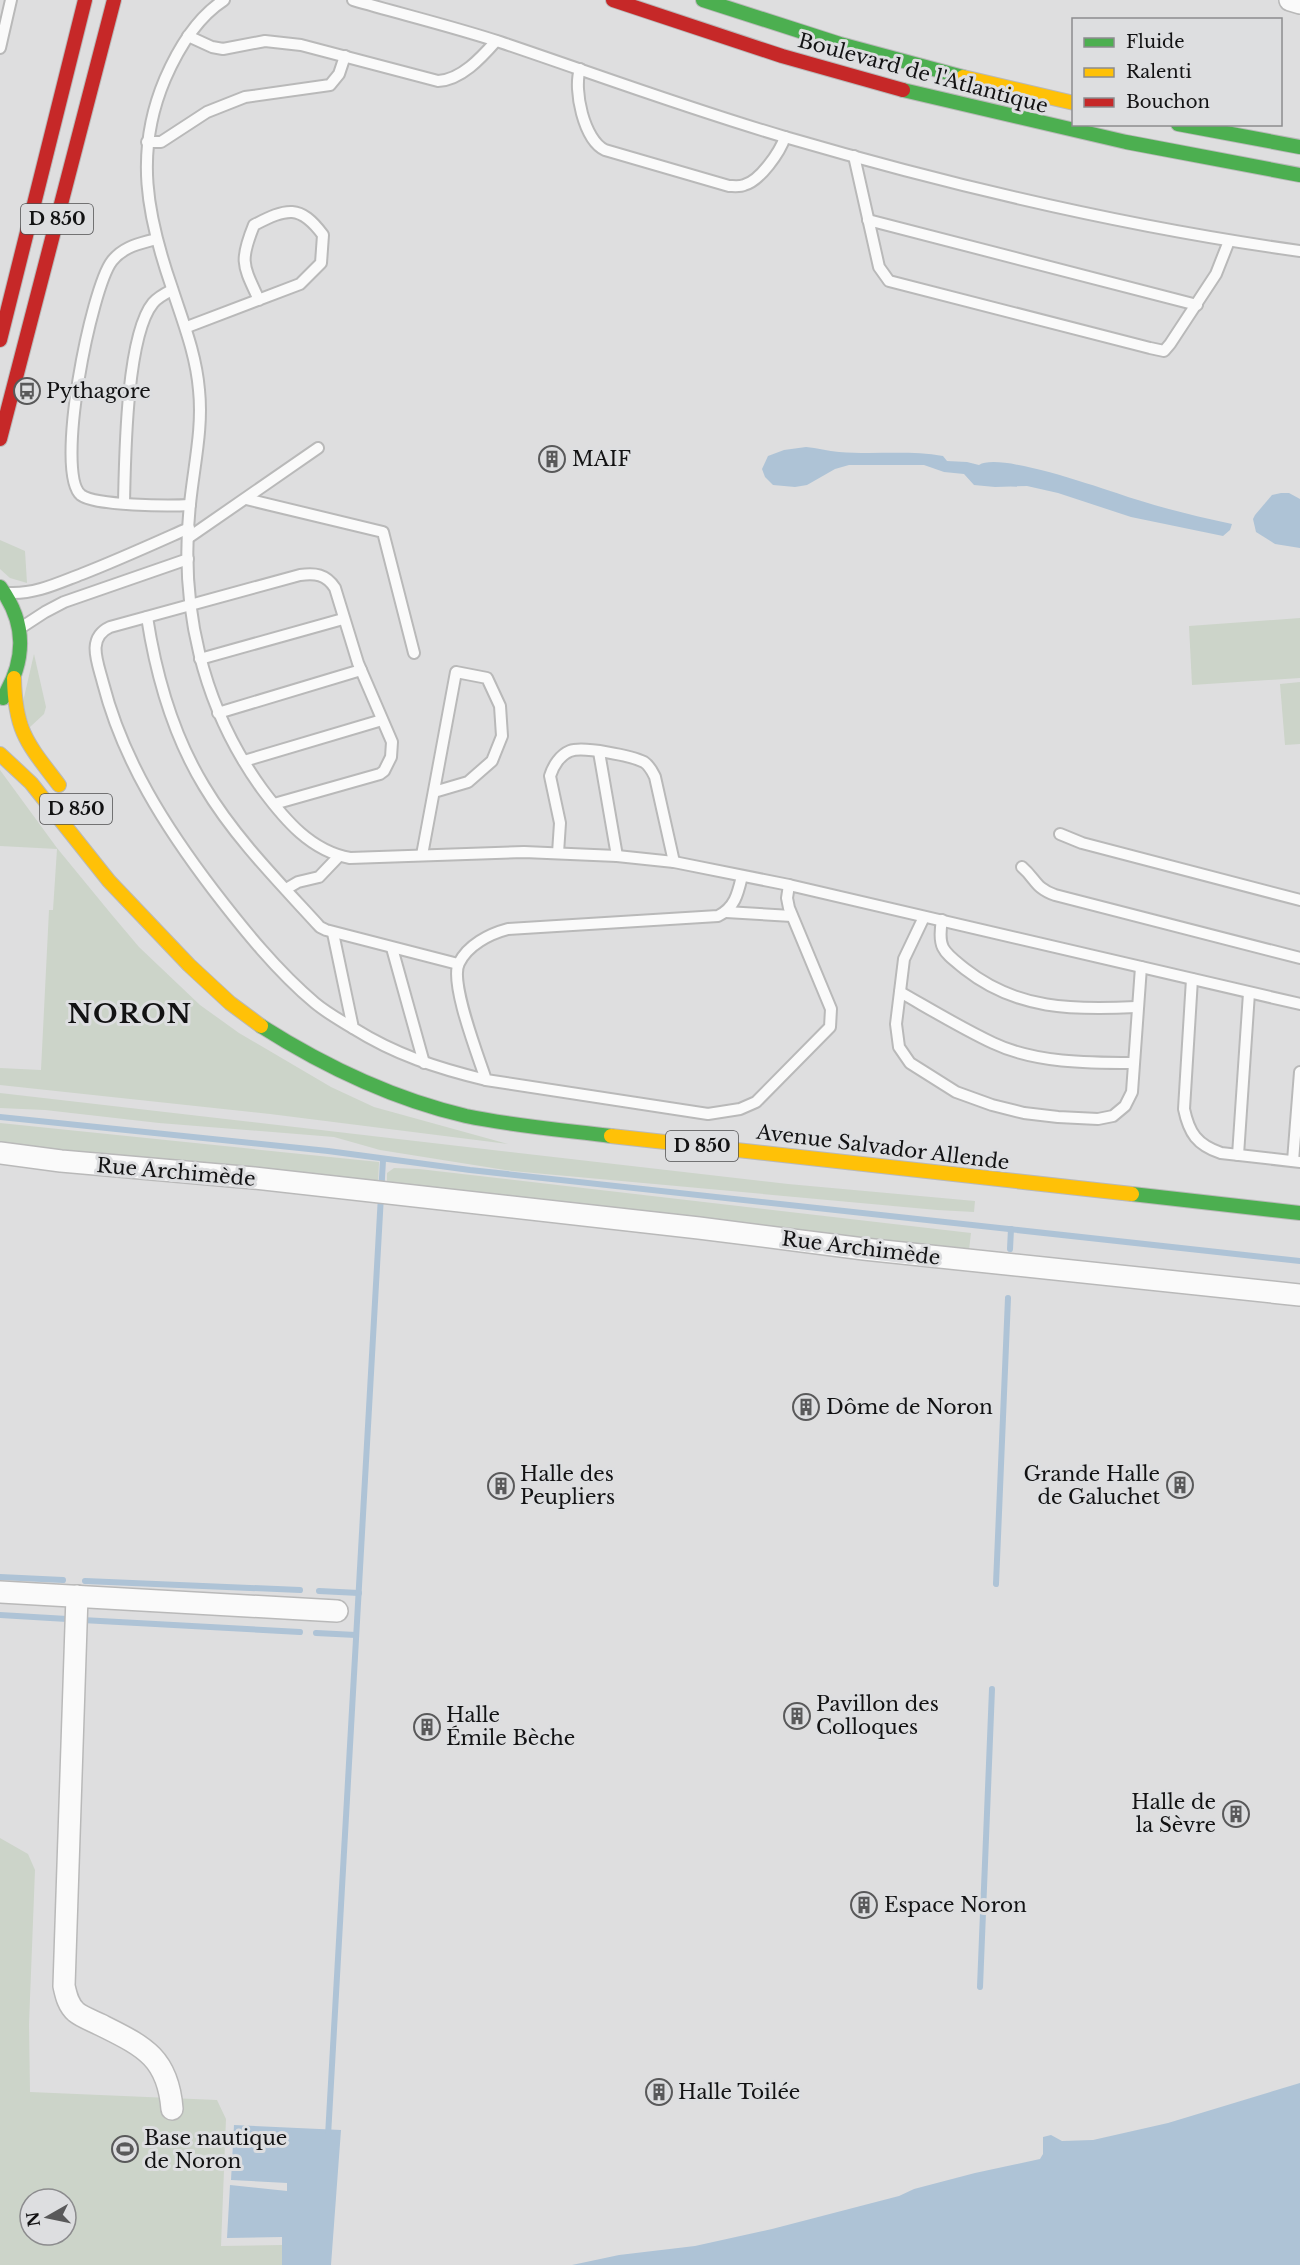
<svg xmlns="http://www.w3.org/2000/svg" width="1300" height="2265" viewBox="0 0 1300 2265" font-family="'Libre Baskerville',serif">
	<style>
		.green { fill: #ccd4c9; fill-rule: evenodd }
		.water { fill: #aec3d6 }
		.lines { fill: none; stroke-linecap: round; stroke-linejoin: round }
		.stream { stroke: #aec3d6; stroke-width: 6 }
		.lane-casing { stroke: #b9b9b9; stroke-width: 14 }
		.street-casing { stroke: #b9b9b9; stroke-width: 24 }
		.fast-casing { stroke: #b9b9b9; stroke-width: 16 }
		.slow-casing { stroke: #b9b9b9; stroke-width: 16 }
		.jam-casing { stroke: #b9b9b9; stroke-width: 16 }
		.lane { stroke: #fafafa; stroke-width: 10 }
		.street { stroke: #fafafa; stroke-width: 21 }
		.fast { stroke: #4caf50; stroke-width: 14 }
		.slow { stroke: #ffc107; stroke-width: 14 }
		.jam { stroke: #c62828; stroke-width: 14 }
		.labels { text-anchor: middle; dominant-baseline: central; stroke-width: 6; stroke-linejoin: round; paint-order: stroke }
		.shield { fill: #dddee0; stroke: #4f4f50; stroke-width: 1.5 }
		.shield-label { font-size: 18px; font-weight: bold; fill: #121213 }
		.street-label { font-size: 20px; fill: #121213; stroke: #dddee0 }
		.poi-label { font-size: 20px; fill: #121213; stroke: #dddee0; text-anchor: start }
		.district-label { font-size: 26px; font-weight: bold; letter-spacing: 1.5px; fill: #121213; stroke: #dddee0 }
	</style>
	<rect width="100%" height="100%" fill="#dededf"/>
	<g class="green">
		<polygon points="0,540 25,551 27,583 10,578 0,569"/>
		<polygon points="1300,618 1300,678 1192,685 1189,626"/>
		<polygon points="34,654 46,707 44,714 30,727 22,706"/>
		<polygon points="1300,682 1300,744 1285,745 1280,684"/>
		<polygon points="0,770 57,848 112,915 139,947 200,1005 239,1033 331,1087 374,1107 508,1144 270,1114 0,1085 0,1068 41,1070 49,910 53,910 57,849 0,846"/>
		<polygon points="0,1093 788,1184 975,1201 974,1212 937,1210 512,1171 380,1150 334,1137 159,1123 45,1110 0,1108"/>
		<polygon points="0,1123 379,1162 378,1184 0,1143"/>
		<polygon points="394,1168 419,1169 971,1233 969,1250 387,1185 387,1173"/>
		<path d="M0,1838l28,16 7,16 -6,154 1,68 187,8 9,19 -5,127 61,-1v20h-282zM30,2199h36v36h-36z"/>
	</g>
	<g class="water">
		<path d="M806,447c11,1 22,4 33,5 35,3 69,-2 104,4l4,5 20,1 12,3c22,-14 132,27 159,35 31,10 62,17 94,24l-2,6 -7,6 -92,-19 -73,-24 -31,-7 -32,1 -21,-2 -10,-11 -20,-2 -20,-7h-75l-14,4 -28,16 -12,2 -22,-2 -8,-8 -3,-8 6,-13 16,-6z"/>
		<polygon points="1281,493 1289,493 1300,499 1300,548 1275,544 1256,532 1253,519 1255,515 1272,495"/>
		<polygon points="1300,2083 1300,2265 572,2265 619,2255 695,2246 772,2229 899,2196 914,2189 975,2173 1040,2159 1043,2154 1043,2137 1051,2135 1062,2141 1093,2140 1168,2123"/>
		<polygon points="234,2125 341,2130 331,2265 282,2265 282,2237 227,2238 230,2185 287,2191 287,2183 231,2180"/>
	</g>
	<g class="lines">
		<g class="stream">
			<polyline points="0,1117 328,1151 470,1170 1300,1261"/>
			<polyline points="1010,1249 1011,1229"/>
			<polyline points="0,1577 63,1580"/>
			<polyline points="85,1581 300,1590"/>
			<polyline points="996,1584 1008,1298"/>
			<polyline points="319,1591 359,1593"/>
			<polyline points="0,1615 67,1619"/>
			<polyline points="82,1620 300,1632"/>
			<polyline points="316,1633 356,1635"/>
			<polyline points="980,1987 992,1689"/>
			<polyline points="328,2136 383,1160"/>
		</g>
		<defs>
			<g id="lane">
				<path d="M224,0c-28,18 -46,49 -59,79 -31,73 -18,137 7,209 11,34 24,66 27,102 4,38 -5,75 -9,114 -11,102 12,202 72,285 23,31 49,62 88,69l174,-6 93,4 57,6 115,23 511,119"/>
				<path d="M353,0c48,14 98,26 147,42 95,32 189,67 285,95 168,49 341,90 515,114"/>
				<path d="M188,36l24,11 11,2 42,-8 36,4 137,36c23,-1 43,-23 58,-40"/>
				<polyline points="0,48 11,0"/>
				<path d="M580,69c-7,21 4,71 25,81l124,36c4,0 11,1 15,-1 16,-4 36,-33 41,-48"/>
				<polyline points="147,142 161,142 207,112 245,97 330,85 339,74 345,56"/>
				<polyline points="854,156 879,267 889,281 1150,348 1164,351 1170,344 1216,274 1229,241"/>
				<polyline points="868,220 1197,305"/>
				<path d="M156,239c-17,5 -32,7 -44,22 -21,27 -58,212 -31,234 15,11 88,11 109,10"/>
				<path d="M187,327l113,-43 21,-21 2,-28c-23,-31 -36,-27 -69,-10 -15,37 -11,40 5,75"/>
				<polyline points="246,499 383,532 414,653"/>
				<path d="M124,503c1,-44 2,-167 29,-200 5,-6 13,-10 19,-13"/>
				<polyline points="188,538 318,448"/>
				<path d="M10,593c26,1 48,-10 72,-19 36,-14 71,-30 107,-46"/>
				<path d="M147,617c9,58 26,118 57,169 31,52 75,96 116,141l6,3 132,34"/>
				<polyline points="22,627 45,612 64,602 188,559"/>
				<polyline points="200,659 343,619"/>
				<polyline points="218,713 361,670"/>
				<polyline points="599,752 617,856"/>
				<polyline points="244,761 382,720"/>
				<path d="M274,804l106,-30 4,-3 7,-14 1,-15 -34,-79 -23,-75c-9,-14 -20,-15 -35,-13l-190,52c-24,11 -12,36 -7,56 20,78 63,145 111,208 30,39 63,80 101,112 12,10 25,17 38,25"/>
				<polyline points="1060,834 1082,843 1300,900"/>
				<path d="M558,853l2,-30 -10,-47c3,-10 10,-21 20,-25 13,-5 62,5 74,11 6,4 8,9 11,15l19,85"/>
				<path d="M422,855c11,-61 23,-122 34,-183l31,6 13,28 2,30 -10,25 -24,21 -34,10"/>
				<path d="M1022,867c14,12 13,21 33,28l245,63"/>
				<path d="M742,876c-4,17 -7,32 -24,40l-210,13c-19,5 -40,16 -49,34 -10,19 20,95 27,117l222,34 32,-5 16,-7 74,-75 1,-18 -42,-101 -2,-10 2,-13"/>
				<polyline points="286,889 298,882 319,877 339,856"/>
				<polyline points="726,912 792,916"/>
				<polyline points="924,917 904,959 896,1024 899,1047 910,1063 956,1092 992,1105 1024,1113 1058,1117 1098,1119 1113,1116 1125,1106 1132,1092 1141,967"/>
				<path d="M942,920c-5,29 2,32 23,49 52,41 108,41 171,38"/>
				<path d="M333,933l20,95c43,27 84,40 133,52"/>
				<polyline points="392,948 424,1063"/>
				<path d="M1192,979l-8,130c5,24 13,36 37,44l79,9"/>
				<path d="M900,992c30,17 61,36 93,51 42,20 95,20 140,20"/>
				<polyline points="1238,1155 1249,993"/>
				<polyline points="1293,1161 1300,1072"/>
			</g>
			<g id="street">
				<polyline points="1290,0 1300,3"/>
				<polyline points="0,1153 61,1161 254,1178 699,1228 864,1249 1300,1295"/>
				<polyline points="0,1592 337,1611"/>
				<path d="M77,1596l-13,390c2,9 4,19 12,26 6,5 17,9 25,13 42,21 67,32 71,84"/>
			</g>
			<g id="fast">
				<polyline points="703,0 840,44 963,77"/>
				<polyline points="903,90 1126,142 1300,175"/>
				<polyline points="1178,124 1300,147"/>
				<path d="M0,587c27,37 26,73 3,111"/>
				<path d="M261,1026c63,40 132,73 205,90 48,10 97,14 145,20"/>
				<polyline points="1132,1194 1300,1213"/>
			</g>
			<g id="slow">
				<polyline points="963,77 1074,103"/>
				<path d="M14,678c1,54 14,66 45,107"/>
				<polyline points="0,754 31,783 109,881 189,965 230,1003 261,1026"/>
				<polyline points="611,1136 1132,1194"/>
			</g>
			<g id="jam">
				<polyline points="613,0 782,56 903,90"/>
				<polyline points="0,340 85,0"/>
				<polyline points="0,439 114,0"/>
			</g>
		</defs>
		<use href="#lane" class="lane-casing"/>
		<use href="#street" class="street-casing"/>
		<use href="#fast" class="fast-casing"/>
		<use href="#slow" class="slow-casing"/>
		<use href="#jam" class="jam-casing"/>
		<use href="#lane" class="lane"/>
		<use href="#street" class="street"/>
		<use href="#fast" class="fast"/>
		<use href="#slow" class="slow"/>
		<use href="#jam" class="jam"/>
	</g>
	<defs>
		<symbol id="bus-ring" viewBox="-11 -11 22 22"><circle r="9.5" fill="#dddee0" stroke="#59595a" stroke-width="1.5"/><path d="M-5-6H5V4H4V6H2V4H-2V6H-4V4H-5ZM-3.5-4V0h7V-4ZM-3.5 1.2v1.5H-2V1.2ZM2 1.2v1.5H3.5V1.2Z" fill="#59595a"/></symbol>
		<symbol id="building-ring" viewBox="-11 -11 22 22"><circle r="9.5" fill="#dddee0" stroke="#59595a" stroke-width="1.5"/><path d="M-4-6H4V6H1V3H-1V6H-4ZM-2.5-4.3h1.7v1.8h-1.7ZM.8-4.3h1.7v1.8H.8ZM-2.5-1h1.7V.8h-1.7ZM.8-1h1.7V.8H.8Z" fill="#59595a"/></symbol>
		<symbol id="stadium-ring" viewBox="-11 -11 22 22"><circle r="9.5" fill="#dddee0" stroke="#59595a" stroke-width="1.5"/><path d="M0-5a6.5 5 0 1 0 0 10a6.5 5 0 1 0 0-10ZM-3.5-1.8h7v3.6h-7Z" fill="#59595a"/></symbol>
	</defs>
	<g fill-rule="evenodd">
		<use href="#bus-ring" x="12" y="376" width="30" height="30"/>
		<use href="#building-ring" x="537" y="444" width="30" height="30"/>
		<use href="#building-ring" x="791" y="1392" width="30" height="30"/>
		<use href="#building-ring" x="1165" y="1470" width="30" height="30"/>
		<use href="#building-ring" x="486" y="1471" width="30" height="30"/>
		<use href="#building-ring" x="782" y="1701" width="30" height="30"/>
		<use href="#building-ring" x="412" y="1712" width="30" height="30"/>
		<use href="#building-ring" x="1221" y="1799" width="30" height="30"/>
		<use href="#building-ring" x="849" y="1890" width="30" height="30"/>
		<use href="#building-ring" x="644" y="2077" width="30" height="30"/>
		<use href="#stadium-ring" x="110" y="2134" width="30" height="30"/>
	</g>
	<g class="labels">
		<g class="shield">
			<rect x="21" y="204" width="72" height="30" rx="4.5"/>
			<rect x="40" y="794" width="72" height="30" rx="4.5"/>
			<rect x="666" y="1131" width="72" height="30" rx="4.5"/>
		</g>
		<g class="shield-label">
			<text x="57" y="219">D 850</text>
			<text x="76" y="809">D 850</text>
			<text x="702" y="1146">D 850</text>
		</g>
		<g class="street-label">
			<text transform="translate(923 73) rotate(15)">Boulevard de l'Atlantique</text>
			<text transform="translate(883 1147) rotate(7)">Avenue Salvador Allende</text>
			<text transform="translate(176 1172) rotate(5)">Rue Archimède</text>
			<text transform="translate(861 1248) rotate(7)">Rue Archimède</text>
		</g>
		<g class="poi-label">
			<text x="46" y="391">Pythagore</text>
			<text x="572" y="459">MAIF</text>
			<text x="826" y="1407">Dôme de Noron</text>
			<text x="520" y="1474">Halle des<tspan x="520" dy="23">Peupliers</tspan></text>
			<text x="1160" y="1474" text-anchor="end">Grande Halle<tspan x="1160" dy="23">de Galuchet</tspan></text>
			<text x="816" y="1704">Pavillon des<tspan x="816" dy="23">Colloques</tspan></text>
			<text x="446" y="1715">Halle<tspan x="446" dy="23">Émile Bèche</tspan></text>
			<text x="1216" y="1802" text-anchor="end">Halle de<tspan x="1216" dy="23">la Sèvre</tspan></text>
			<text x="884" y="1905">Espace Noron</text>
			<text x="678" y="2092">Halle Toilée</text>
			<text x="144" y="2138">Base nautique<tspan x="144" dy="23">de Noron</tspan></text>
		</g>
		<g class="district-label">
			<text x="130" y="1014">NORON</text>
		</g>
	</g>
	<rect x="1072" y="18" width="210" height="108" fill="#dddee0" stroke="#8c8c8e" stroke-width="1.5"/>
	<rect x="1084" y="38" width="30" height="9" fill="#4caf50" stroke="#8c8c8e" stroke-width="1.5"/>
	<text x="1126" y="48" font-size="18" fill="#121213">Fluide</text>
	<rect x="1084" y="68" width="30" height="9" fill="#ffc107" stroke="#8c8c8e" stroke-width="1.5"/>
	<text x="1126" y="78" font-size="18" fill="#121213">Ralenti</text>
	<rect x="1084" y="98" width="30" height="9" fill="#c62828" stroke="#8c8c8e" stroke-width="1.5"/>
	<text x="1126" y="108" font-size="18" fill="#121213">Bouchon</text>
	<g transform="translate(48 2217) rotate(261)"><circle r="28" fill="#dddee0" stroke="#8c8c8e" stroke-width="1.5"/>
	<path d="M0-4.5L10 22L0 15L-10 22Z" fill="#59595a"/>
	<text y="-9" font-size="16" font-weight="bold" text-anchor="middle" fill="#121213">N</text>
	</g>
</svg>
